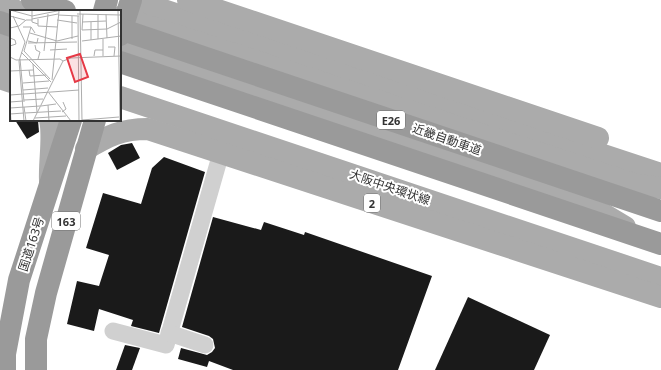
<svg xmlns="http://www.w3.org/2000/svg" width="661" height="370" viewBox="0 0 661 370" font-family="'Noto Sans','Noto Sans JP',sans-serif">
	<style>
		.building { fill: #1a1a1a }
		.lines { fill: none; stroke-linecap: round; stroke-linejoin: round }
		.street { stroke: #d0d0d0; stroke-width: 17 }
		.primary { stroke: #ababab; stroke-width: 22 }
		.highway { stroke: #9a9a9a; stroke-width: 22 }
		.highway-bridge { stroke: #9a9a9a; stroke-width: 22 }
		.labels { text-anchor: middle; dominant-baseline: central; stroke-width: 4; stroke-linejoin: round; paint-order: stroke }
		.shield { fill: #fff; stroke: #707070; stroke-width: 1 }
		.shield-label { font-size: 11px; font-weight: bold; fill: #333 }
		.street-label { font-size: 12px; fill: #333; stroke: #fff }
		.inset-road { fill: none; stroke: #adadad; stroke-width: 1 }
		.view { fill: #e63946; fill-opacity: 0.15; stroke: #e63946; stroke-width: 2 }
		.inset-edge { fill: none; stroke: #333; stroke-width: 2 }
	</style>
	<rect width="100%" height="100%" fill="#fff"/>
	<g class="building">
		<polygon points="15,120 38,120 39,132 27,139"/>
		<polygon points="132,143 140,158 117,170 108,153 121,145"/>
		<polygon points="164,157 205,172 159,333 131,326 133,320 99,309 94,331 67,324 77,281 99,286 109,255 86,248 103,193 141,204 152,168"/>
		<polygon points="213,217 261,230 264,222 304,235 305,232 432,276 398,370 233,370 209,361 207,367 178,359 181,348 207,355 212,352 215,348 213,339 209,336 182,327"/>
		<polygon points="468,297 550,335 534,370 435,370"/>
		<polygon points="125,345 140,348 132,370 116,370"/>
	</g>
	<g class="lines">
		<g class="street">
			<polyline points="113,331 166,345 221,153"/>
			<polyline points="169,333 205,345"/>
		</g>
		<g class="primary">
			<polyline points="133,0 661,174"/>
			<polyline points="188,0 598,138"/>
			<polyline points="0,5 17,11"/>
			<polyline points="120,17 637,185 661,188"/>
			<polyline points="0,38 11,42"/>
			<polyline points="120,45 563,195 595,209 625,227"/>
			<polyline points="0,56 11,60"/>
			<polyline points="0,78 11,82"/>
			<polyline points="120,97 661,278"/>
			<path d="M86,149c22,-13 35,-20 62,-20l513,168"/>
			<path d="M50,181c-1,-19 4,-45 0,-61"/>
		</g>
		<g class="highway">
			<polyline points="32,0 65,11"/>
			<polyline points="104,11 107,0"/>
			<polyline points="0,22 11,26"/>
			<polyline points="120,35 131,0"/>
			<polyline points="5,370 5,354 19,280 71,120"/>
			<polyline points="36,370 36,339 46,293 95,120"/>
		</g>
		<g class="highway-bridge">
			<polyline points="120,29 661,211"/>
			<polyline points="120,62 661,244"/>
		</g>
	</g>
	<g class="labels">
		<g class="shield">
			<rect x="377" y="111" width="28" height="18" rx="3"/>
			<rect x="364" y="194" width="16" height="18" rx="3"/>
			<rect x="52" y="212" width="28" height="18" rx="3"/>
		</g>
		<g class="shield-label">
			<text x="391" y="120">E26</text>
			<text x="372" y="203">2</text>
			<text x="66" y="221">163</text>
		</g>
		<g class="street-label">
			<text transform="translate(447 139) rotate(19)">近畿自動車道</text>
			<text transform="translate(390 187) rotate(19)">大阪中央環状線</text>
			<text transform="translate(31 244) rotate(-72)">国道163号</text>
		</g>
	</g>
	<g transform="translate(10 10)">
		<rect width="111" height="111" fill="#fff"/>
		<path class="inset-road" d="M0,0l22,6 30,-6M22,0v12l6,2M70,0l2,111M108,0l2,111M67,4l44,1M88,4v25M96,4l1,24M48,5l21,1M0,6l15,4M3,6l12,26 -6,19 5,60M68,6l1,105M22,9l26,-5M28,9v7l19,1M47,10l20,3M72,12l24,-1M81,12v18M13,17h8l4,6M21,17l-7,24 26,28M0,18l9,-2 7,-6h6M97,19l14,-7M72,20l25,-1M72,20l1,-16M20,23l27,8 21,-5M0,28l5,2 1,4 -6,2M62,29v-23M18,31l9,2 1,-5M72,31l39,-5M18,33l49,-1M25,35l1,5 4,2 -2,7M98,37h7l-1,9M40,40l17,-1M34,41l4,-37M11,42l30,30M84,46l1,-6h8M93,46v-17M0,47l6,3 44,-1 3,2M10,49l4,43M23,54l4,48M19,60l1,6 16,-1M0,61l23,-1M42,70l7,-69M13,73l26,-2M13,80l25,-2M39,83l22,28M0,85l69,-5M14,90l19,-1M0,92l13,-1M38,95l1,16M31,96l15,-2M14,97l2,14M0,98l30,-2M0,98l1,13M52,102l4,-3 -3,-7M15,103l36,-2M0,104l14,-1M25,108l31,-2M72,110l37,-3M23,111l30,-60 8,-3 50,-2"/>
		<path class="view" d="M70,44l8,23 -13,5 -8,-24z"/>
		<rect width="111" height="111" class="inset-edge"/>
	</g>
</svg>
